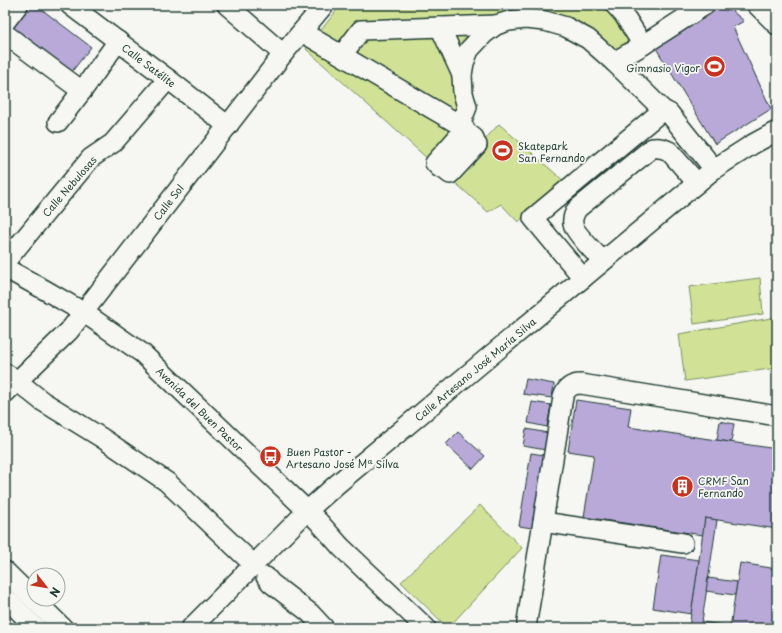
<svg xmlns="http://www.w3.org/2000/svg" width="782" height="633" viewBox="0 0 782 633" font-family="'Playpen Sans',sans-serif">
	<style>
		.green { fill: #d1e296; stroke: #789065 }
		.building { fill: #b9a9d9; stroke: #1f3d34 }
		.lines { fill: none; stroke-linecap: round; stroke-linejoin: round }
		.minor-casing { stroke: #1f3d34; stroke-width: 22 }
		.minor { stroke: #f6f6f2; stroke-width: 19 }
		.labels { text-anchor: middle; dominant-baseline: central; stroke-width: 3.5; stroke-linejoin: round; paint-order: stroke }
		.street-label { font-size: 10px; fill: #1f3d34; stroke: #f6f6f2 }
		.poi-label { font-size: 10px; fill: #1f3d34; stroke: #f6f6f2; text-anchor: start }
	</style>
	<rect width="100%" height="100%" fill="#f6f6f2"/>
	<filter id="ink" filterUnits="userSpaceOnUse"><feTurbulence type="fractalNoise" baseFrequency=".025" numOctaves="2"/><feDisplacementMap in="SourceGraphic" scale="8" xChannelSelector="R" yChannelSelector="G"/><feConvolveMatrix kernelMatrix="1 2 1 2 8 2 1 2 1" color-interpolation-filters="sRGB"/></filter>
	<g filter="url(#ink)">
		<g class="green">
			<polygon points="341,5 615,5 643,45 614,62 588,39 525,19 469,50 460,125 430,161 306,49"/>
			<polygon points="499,124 566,183 518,222 501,204 488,212 450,178"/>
			<polygon points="760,278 763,314 694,324 689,287"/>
			<polygon points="777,317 777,368 685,381 679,334"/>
			<polygon points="480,505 522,548 448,628 401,582"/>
		</g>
		<g class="building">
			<polygon points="25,5 36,5 91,47 70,74 8,27"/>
			<polygon points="722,5 725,5 744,21 733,27 771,109 715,144 654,45"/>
			<polygon points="526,379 554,384 552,398 523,394"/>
			<polygon points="576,400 631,408 628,427 777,449 777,529 705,518 703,535 584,517 594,455 568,451"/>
			<polygon points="532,402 551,405 547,427 528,423"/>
			<polygon points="720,421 734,424 731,442 717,440"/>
			<polygon points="526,429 548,433 546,450 523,446"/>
			<polygon points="458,432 485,456 473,469 446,444"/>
			<polygon points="531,453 544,455 532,528 519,526"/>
			<polygon points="705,518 717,520 701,628 689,628"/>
			<polygon points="661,555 699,560 691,614 653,608"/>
			<polygon points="740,563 777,569 777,628 730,628"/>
			<polygon points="708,578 737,582 735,595 706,591"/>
			<polygon points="701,622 731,626 730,628 701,628"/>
		</g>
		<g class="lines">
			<defs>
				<g id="minor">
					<polyline points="70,5 168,79 228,126"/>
					<polyline points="227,5 283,54"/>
					<polyline points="615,5 624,15 643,45 705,5"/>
					<polyline points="757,5 777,25"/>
					<polyline points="5,22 18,5"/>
					<polyline points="440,27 462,75"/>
					<polyline points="302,32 460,125 465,129 435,163 440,168 469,134 474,138 445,170 450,174 477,145"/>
					<polyline points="5,34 82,91 118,41"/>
					<polyline points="342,55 361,30 496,25"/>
					<polyline points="614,62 643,45"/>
					<polyline points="58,122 82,91"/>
					<polyline points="460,125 467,107 463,93 462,75 464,63 469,50 484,34 496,25 509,21 525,19 545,21 566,27 588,39 614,62 663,110 669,113 714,169"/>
					<path d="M603,261c-7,-7 -29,-29 -30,-37 -1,-5 1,-10 4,-15l75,-61c6,-1 11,0 17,3l28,32"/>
					<polyline points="5,262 91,158 113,143 168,79"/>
					<polyline points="5,268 45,290 83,312 142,353 318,521 341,547 426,628"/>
					<polyline points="583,278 533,218 663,110"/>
					<polyline points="5,373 17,381 42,401 102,438 167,482 253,564"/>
					<polyline points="5,393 69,331 283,54 324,5"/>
					<polyline points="543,522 683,543"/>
					<polyline points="5,571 63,628"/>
					<polyline points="266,577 271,583 310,613 324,628"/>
					<polyline points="5,597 36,628"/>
					<polyline points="191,628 307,511 336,485 583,278 714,169 753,144 777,131"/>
					<path d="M527,628v-7l36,-224c3,-9 9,-13 18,-13l196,32"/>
				</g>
			</defs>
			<use href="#minor" class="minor-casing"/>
			<use href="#minor" class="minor"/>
		</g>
	</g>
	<defs>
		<symbol id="stadium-disc" viewBox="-11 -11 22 22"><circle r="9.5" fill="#c8321e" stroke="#f6f6f2"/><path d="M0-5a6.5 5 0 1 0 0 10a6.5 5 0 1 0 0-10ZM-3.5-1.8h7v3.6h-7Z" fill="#fff"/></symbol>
		<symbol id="bus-disc" viewBox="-11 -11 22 22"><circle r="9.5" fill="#c8321e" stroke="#f6f6f2"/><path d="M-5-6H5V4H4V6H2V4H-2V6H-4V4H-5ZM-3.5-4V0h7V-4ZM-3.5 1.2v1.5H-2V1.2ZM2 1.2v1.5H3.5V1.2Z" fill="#fff"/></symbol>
		<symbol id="building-disc" viewBox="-11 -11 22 22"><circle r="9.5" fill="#c8321e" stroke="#f6f6f2"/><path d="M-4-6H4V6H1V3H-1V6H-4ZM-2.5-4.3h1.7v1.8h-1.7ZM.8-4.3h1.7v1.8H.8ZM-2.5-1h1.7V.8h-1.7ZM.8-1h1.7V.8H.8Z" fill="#fff"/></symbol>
	</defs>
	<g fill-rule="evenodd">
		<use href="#stadium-disc" x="702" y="54" width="25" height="25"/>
		<use href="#stadium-disc" x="490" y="138" width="25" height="25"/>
		<use href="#bus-disc" x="258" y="444" width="25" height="25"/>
		<use href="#building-disc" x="670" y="474" width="25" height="25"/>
	</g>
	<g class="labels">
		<g class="street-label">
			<text transform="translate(149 65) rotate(37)">Calle Satélite</text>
			<text transform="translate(69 186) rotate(-49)">Calle Nebulosas</text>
			<text transform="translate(168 202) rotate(-52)">Calle Sol</text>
			<text transform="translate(475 369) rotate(-40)">Calle Artesano José María Silva</text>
			<text transform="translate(200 409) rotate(44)">Avenida del Buen Pastor</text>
		</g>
		<g class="poi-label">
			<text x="700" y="67" text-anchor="end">Gimnasio Vigor</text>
			<text x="518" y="145">Skatepark<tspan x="518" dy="12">San Fernando</tspan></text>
			<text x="286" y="451">Buen Pastor -<tspan x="286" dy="12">Artesano José Mª Silva</tspan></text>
			<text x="698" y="480">CRMF San<tspan x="698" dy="12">Fernando</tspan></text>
		</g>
	</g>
	<rect width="782" height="633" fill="none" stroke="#f6f6f2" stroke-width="20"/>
	<rect x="10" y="10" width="762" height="613" fill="none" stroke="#1f3d34" stroke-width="1.5" filter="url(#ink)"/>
	<g transform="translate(46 587) rotate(121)"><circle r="19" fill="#f6f6f2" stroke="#a0aca6"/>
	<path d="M0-3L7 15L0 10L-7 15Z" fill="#c8321e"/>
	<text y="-6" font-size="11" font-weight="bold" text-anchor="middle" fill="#1f3d34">N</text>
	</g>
</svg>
